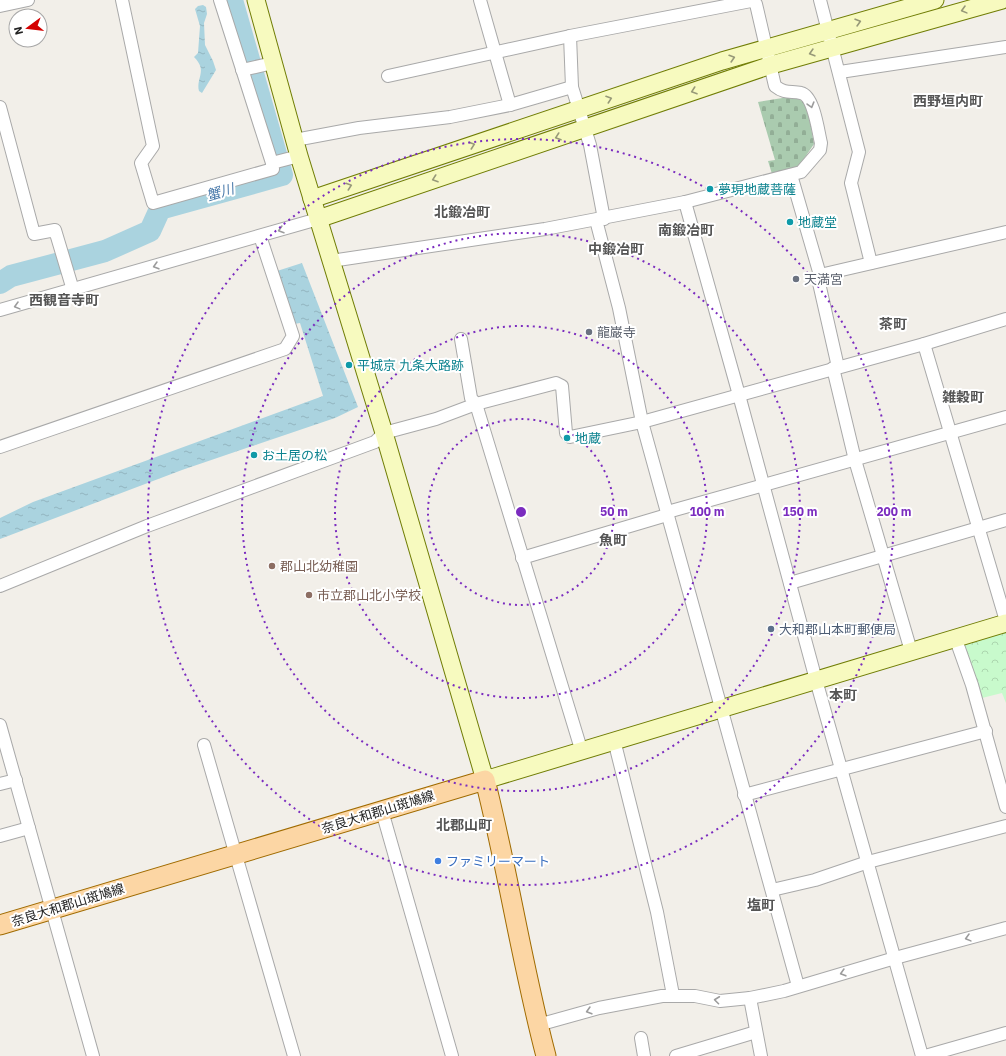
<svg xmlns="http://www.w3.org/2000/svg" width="1006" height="1056" viewBox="0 0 1006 1056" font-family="'IBM Plex Sans','Noto Sans JP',sans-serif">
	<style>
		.cemetery { fill: url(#cemetery-stones) }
		.park { fill: url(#park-crowns) }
		.water { fill: url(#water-ripples) }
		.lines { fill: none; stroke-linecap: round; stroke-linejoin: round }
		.river { stroke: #aad3df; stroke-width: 22 }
		.street-casing { stroke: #a9a9a9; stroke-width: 14 }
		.secondary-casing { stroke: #707d05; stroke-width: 19 }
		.primary-casing { stroke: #a06b00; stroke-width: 21 }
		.street { stroke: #fff; stroke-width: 12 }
		.secondary { stroke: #f7fabf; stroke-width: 17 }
		.primary { stroke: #fcd6a4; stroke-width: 19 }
		.oneway { stroke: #979978 }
		.oneway2 { stroke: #9c9c9c }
		.ring { fill: none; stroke: #7b2cbf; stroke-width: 2; stroke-dasharray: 2 4 }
		.culture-dot { fill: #0f9aa8; stroke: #fff; stroke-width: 1.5 }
		.worship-dot { fill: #6b7280; stroke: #fff; stroke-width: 1.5 }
		.education-dot { fill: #8d6e63; stroke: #fff; stroke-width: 1.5 }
		.service-dot { fill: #5c6f8a; stroke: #fff; stroke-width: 1.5 }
		.shop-dot { fill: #3f7fe0; stroke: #fff; stroke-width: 1.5 }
		.labels { text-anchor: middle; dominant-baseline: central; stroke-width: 4; stroke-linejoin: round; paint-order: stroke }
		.culture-label { font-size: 13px; fill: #0d838f; stroke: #fff; text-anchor: start }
		.worship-label { font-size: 13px; fill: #5b616d; stroke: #fff; text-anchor: start }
		.education-label { font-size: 13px; fill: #785e54; stroke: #fff; text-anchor: start }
		.service-label { font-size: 13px; fill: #4e5e75; stroke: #fff; text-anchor: start }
		.street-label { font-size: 13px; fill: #222; stroke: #fff }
		.shop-label { font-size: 13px; fill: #366cbe; stroke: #fff; text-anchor: start }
		.neighbourhood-label { font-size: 14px; font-weight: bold; fill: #555; stroke: #fff }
		.water-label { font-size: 14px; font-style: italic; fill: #4a7aab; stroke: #fff }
		.centre { fill: #7b2cbf; stroke: #fff; stroke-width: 2 }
		.ring-label { font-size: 12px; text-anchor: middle; font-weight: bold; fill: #7b2cbf; stroke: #fff; stroke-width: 4; stroke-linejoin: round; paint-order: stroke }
	</style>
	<defs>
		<pattern id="cemetery-stones" width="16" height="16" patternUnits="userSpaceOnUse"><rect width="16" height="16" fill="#aacbaf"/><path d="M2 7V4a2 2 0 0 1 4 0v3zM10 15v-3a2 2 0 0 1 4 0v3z" fill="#92ae96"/></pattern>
		<pattern id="park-crowns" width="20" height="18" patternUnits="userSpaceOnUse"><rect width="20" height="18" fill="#c8facc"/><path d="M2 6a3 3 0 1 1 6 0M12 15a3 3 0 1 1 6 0" fill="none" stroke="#acd6af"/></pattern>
		<pattern id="water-ripples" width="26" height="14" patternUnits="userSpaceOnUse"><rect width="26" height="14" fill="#aad3df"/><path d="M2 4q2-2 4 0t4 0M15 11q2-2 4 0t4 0" fill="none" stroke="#92b5bf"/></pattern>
	</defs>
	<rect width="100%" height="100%" fill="#f2efe9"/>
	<polygon class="cemetery" points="795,96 807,105 814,144 799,166 772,174 768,161 775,160 758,102"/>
	<polygon class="park" points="1006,631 1006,703 1002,693 982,698 958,642"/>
	<g class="water">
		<path d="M203,5l3,2 1,7 -3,9 1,22 8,16 3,9 -14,23 -3,-2c-3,-14 9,-20 -5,-34l4,-4 2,-27 -5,-17 3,-3z"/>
		<polygon points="302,263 358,407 335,418 182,470 0,539 0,518 33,502 323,396 300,323 294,324 277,271"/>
	</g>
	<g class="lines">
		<polyline class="river" points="0,283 11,276 105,251 150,231 160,209 282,175 232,0"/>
		<defs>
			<g id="street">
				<polyline points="122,0 153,146 141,163 153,203 273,169 272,163 299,156"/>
				<polyline points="220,0 272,163"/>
				<polyline points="480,0 510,105 572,87"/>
				<polyline points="820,0 859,152 851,183 871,263"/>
				<polyline points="0,6 28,0"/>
				<polyline points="570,36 572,87 590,145 604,219"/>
				<polyline points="242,70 273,63"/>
				<polyline points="840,72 1006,47"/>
				<polyline points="388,76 570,36 751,1"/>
				<polyline points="0,107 34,234 55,230 73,290"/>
				<polyline points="295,140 359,128 450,117 510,105"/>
				<polyline points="791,175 820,275 1006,232"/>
				<polyline points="685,202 739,395 816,680 922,1056"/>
				<polyline points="596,220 619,308 642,422 798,986"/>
				<path d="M331,261l214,-32 140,-27 116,-30 19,-22 1,-7c-3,-12 -7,-47 -20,-50 -11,-2 -16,1 -26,-7l-19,-82 -5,-4"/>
				<polyline points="820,275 819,283 838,367"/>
				<polyline points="0,310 318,219"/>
				<polyline points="461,339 471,398 476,404 581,749"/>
				<polyline points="924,344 1006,621"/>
				<polyline points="833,368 855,460 911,651"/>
				<polyline points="0,447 285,349 293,336 260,236"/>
				<polyline points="522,558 667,515 671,511 1006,417"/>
				<polyline points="790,583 1006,520"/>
				<polyline points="0,586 147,526 375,442 384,433 436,419 476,404 556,383 562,386 566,433 570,437 642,422 924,344 1006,319"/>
				<polyline points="955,637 972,685 1006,807"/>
				<polyline points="0,725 93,1056"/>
				<polyline points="614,740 657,912 673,995"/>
				<polyline points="204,745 294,1056"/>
				<polyline points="0,784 16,780"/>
				<polyline points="744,795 986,731"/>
				<polyline points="382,811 452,1056"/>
				<polyline points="0,836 29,828"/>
				<polyline points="772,890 815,880 868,862 1006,826"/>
				<polyline points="750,998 761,1056"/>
				<polyline points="538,1025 599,1008 662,996 695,996 720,1001 750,998 784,991 895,958 1006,928"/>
				<polyline points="641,1038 644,1056"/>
				<polyline points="676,1056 756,1032"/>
				<polyline points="925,1056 1006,1033"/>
			</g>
			<g id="secondary">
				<polyline points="256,0 299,156 384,433 485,780 1006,623"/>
				<polyline points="312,199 722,61 935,0"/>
				<polyline points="318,219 771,65 1002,0"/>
			</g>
			<path id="primary" d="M0,925l485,-145c23,91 37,185 61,276"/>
		</defs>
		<use href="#street" class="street-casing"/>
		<use href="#secondary" class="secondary-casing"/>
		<use href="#primary" class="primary-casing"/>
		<use href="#street" class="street"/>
		<use href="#secondary" class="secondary"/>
		<use href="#primary" class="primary"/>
	</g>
	<defs><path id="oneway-chevron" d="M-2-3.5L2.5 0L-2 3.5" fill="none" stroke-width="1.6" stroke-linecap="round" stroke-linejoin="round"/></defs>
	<g class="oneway">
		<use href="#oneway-chevron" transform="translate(964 10) rotate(165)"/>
		<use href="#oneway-chevron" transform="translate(858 22) rotate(-16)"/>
		<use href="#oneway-chevron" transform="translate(812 53) rotate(164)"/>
		<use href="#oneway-chevron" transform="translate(732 58) rotate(-17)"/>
		<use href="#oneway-chevron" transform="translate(694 91) rotate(161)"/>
		<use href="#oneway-chevron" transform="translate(609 99) rotate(-19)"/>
		<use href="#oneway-chevron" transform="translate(558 137) rotate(161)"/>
		<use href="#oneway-chevron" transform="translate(472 145) rotate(-19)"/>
		<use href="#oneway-chevron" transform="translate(435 179) rotate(161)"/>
		<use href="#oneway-chevron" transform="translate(349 186) rotate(-19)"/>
	</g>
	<g class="oneway2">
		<use href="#oneway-chevron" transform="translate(811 105) rotate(74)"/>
		<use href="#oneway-chevron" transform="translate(281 230) rotate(163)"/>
		<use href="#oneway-chevron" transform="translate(156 266) rotate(164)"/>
		<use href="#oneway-chevron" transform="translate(17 306) rotate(165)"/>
		<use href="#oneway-chevron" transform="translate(968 938) rotate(165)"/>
		<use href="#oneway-chevron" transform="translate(843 973) rotate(164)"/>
		<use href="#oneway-chevron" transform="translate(717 1000) rotate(-173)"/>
		<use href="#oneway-chevron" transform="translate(589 1011) rotate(164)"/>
	</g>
	<g class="ring">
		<circle cx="521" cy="512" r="93"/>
		<circle cx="521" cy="512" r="186"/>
		<circle cx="521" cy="512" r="279"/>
		<circle cx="521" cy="512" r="373"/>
	</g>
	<g class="culture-dot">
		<circle cx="710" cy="189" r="4"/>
		<circle cx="790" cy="222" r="4"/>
		<circle cx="349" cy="365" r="4"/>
		<circle cx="567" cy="438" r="4"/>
		<circle cx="254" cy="455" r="4"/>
	</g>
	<g class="worship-dot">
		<circle cx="796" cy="279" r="4"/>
		<circle cx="589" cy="332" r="4"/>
	</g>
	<g class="education-dot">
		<circle cx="272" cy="566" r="4"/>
		<circle cx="309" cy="595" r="4"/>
	</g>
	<circle class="service-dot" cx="771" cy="629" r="4"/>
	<circle class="shop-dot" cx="438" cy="861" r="4"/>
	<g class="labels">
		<g class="culture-label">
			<text x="718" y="189">夢現地蔵菩薩</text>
			<text x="798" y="222">地蔵堂</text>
			<text x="357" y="365">平城京 九条大路跡</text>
			<text x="575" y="438">地蔵</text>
			<text x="262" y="455">お土居の松</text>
		</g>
		<g class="worship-label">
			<text x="804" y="279">天満宮</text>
			<text x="597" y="332">龍巌寺</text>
		</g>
		<g class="education-label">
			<text x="280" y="566">郡山北幼稚園</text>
			<text x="317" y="595">市立郡山北小学校</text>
		</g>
		<g class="service-label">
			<text x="779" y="629">大和郡山本町郵便局</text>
		</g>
		<g class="street-label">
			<text transform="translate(378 812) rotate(-17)">奈良大和郡山斑鳩線</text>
			<text transform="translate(68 905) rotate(-17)">奈良大和郡山斑鳩線</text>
		</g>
		<g class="shop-label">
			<text x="446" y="861">ファミリーマート</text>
		</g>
		<g class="neighbourhood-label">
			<text x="948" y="101">西野垣内町</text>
			<text x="462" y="212">北鍛冶町</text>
			<text x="686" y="230">南鍛冶町</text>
			<text x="616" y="249">中鍛冶町</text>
			<text x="64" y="300">西観音寺町</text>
			<text x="893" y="324">茶町</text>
			<text x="963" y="397">雑穀町</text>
			<text x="613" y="540">魚町</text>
			<text x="843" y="695">本町</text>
			<text x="464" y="825">北郡山町</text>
			<text x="761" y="905">塩町</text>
		</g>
		<g class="water-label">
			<text transform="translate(220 192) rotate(-16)">蟹川</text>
		</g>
	</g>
	<circle cx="521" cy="512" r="6" class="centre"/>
	<g class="ring-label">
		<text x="614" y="516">50 m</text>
		<text x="707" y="516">100 m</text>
		<text x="800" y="516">150 m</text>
		<text x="894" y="516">200 m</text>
	</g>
	<g transform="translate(28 28) rotate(255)"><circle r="19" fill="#ffffff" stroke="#a7a7a7"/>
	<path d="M0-3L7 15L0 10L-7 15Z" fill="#d40000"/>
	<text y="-6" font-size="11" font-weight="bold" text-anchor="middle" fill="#222222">N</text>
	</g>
</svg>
